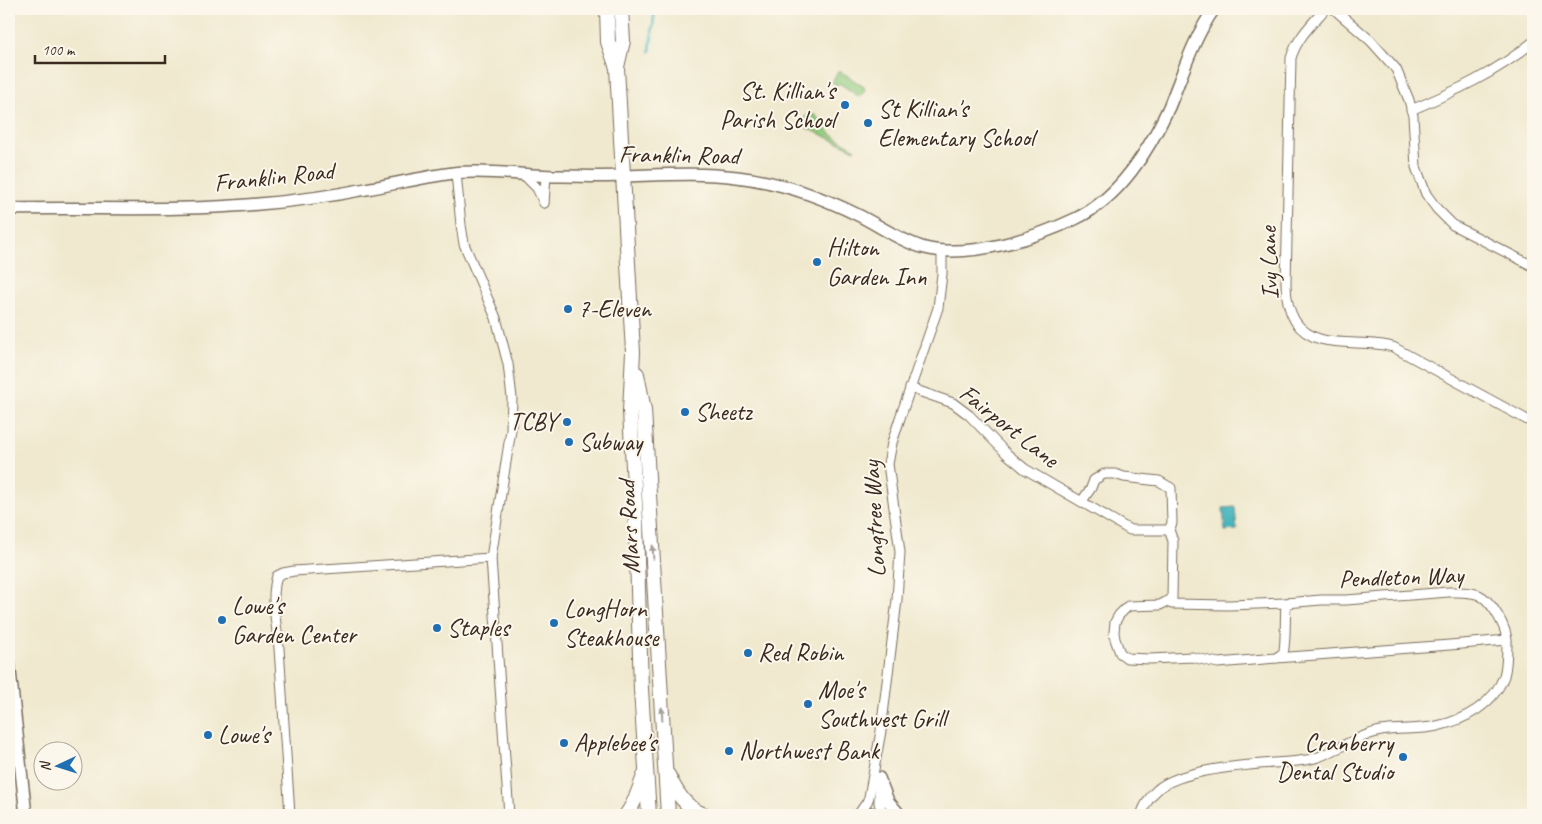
<svg xmlns="http://www.w3.org/2000/svg" width="1542" height="824" viewBox="0 0 1542 824" font-family="Caveat,sans-serif">
	<style>
		.green { fill: #92cc80; stroke: #667b4f }
		.water { fill: #46b5be; stroke: #40706e }
		.lines { fill: none; stroke-linecap: round; stroke-linejoin: round }
		.stream { stroke: #46b5be; stroke-width: 2.5 }
		.minor-casing { stroke: #7a6d5c; stroke-width: 11 }
		.tertiary-casing { stroke: #7a6d5c; stroke-width: 14 }
		.primary-casing { stroke: #7a6d5c; stroke-width: 16 }
		.minor { stroke: #fff; stroke-width: 9 }
		.tertiary { stroke: #fff; stroke-width: 11 }
		.primary { stroke: #fff; stroke-width: 14 }
		.oneway { fill: #a79f9a }
		.poi-dot { fill: #1f6fb2; stroke: #fbf7ec; stroke-width: 2 }
		.labels { text-anchor: middle; dominant-baseline: central; stroke-width: 4; stroke-linejoin: round; paint-order: stroke }
		.poi-label { font-size: 25px; fill: #3b2a1e; stroke: #fbf7ec; text-anchor: start }
		.street-label { font-size: 25px; fill: #3b2a1e; stroke: #fbf7ec }
	</style>
	<rect width="100%" height="100%" fill="#fbf7ec"/>
	<filter id="ink" filterUnits="userSpaceOnUse"><feTurbulence type="fractalNoise" baseFrequency=".02" numOctaves="2"/><feDisplacementMap in="SourceGraphic" scale="10" xChannelSelector="R" yChannelSelector="G"/><feConvolveMatrix kernelMatrix="1 2 1 2 8 2 1 2 1" color-interpolation-filters="sRGB"/></filter>
	<filter id="wash" filterUnits="userSpaceOnUse"><feTurbulence type="fractalNoise" baseFrequency=".0096" numOctaves="4" result="noise"/><feDisplacementMap in="SourceGraphic" scale="20" xChannelSelector="R" yChannelSelector="G"/><feGaussianBlur stdDeviation="1.12" result="paint"/><feColorMatrix in="noise" values="0 0 0 0 0 0 0 0 0 0 0 0 0 0 0 0 0 1.4 0 .05"/><feComposite in="paint" operator="in"/></filter>
	<g filter="url(#wash)">
		<rect width="100%" height="100%" fill="#f0e9cf"/>
		<g class="green">
			<polygon points="838,71 840,71 864,87 865,90 860,97 839,83 837,85 832,82"/>
			<path d="M812,114c8,3 13,14 19,20 8,6 16,10 25,15l-1,1 -48,-22c-5,-6 -4,-13 5,-14z"/>
		</g>
		<polygon class="water" points="1235,507 1237,530 1225,531 1223,508"/>
		<g class="lines">
			<polyline class="stream" points="650,51 655,9"/>
		</g>
	</g>
	<g filter="url(#ink)">
		<g class="lines">
			<defs>
				<g id="minor">
					<path d="M1325,9c-13,15 -28,29 -34,49l-5,226c0,14 2,25 9,37 21,32 66,16 98,26l140,76"/>
					<polyline points="1334,9 1371,41 1396,69 1409,100 1413,116 1416,167 1426,194 1437,209 1453,225 1533,266"/>
					<polyline points="9,21 10,9"/>
					<path d="M1411,110c43,-18 86,-38 122,-68"/>
					<polyline points="456,173 461,225 464,244 496,318 508,364 512,398 511,430 491,558 509,815"/>
					<polyline points="524,175 537,188 544,203"/>
					<polyline points="544,203 546,176"/>
					<path d="M910,388l43,15 16,12 38,39 18,15 105,61h39l4,11 -1,58 -12,6 -32,1 -9,9 -4,7 -1,10 1,7 5,14 7,5 23,1 42,-2 26,6 58,-5c2,-2 5,-3 7,-5 3,-5 2,-41 3,-50l35,-3h25l103,-8c9,0 21,-1 30,3 13,6 28,33 28,47 0,11 0,24 -3,34 -10,28 -39,44 -67,50 -18,4 -37,2 -56,5 -23,4 -44,20 -66,27 -14,4 -28,4 -41,5 -29,2 -96,7 -117,27 -7,6 -13,17 -16,25"/>
					<polyline points="1082,501 1091,488 1094,480 1104,474 1115,474 1124,477 1159,481 1171,488 1172,523 1169,530"/>
					<polyline points="1166,602 1172,604 1229,605 1286,603"/>
					<polyline points="1276,658 1450,645 1507,640"/>
					<polyline points="879,781 879,803 883,815"/>
					<path d="M290,815c-4,-56 -7,-111 -11,-167 -2,-23 -9,-49 -2,-72l6,-3 11,-2 197,-13"/>
					<polyline points="858,815 867,802 869,797 881,731 897,600 900,552 888,464 892,443 900,418 938,308 942,274 942,251"/>
				</g>
				<g id="tertiary">
					<path d="M9,209c83,-2 167,3 250,-5 36,-3 72,-8 107,-15 29,-5 57,-12 87,-16 34,-4 73,3 108,3 20,0 40,1 61,0 38,-1 76,-4 115,1 43,5 83,19 121,38 22,11 44,27 67,33 44,11 110,-10 150,-29 45,-21 74,-69 94,-112 14,-34 24,-68 45,-98"/>
					<polyline points="9,662 26,815"/>
					<polyline points="879,778 888,801 900,815"/>
					<polyline points="859,815 869,813 877,815"/>
				</g>
				<g id="primary">
					<polyline points="607,9 608,42 617,68 633,352 630,411 636,523 641,689 649,815"/>
					<polyline points="617,67 623,41 621,9"/>
					<polyline points="637,374 644,410 668,815"/>
					<path d="M668,775c8,17 18,34 37,40"/>
					<path d="M626,815c9,-11 13,-26 18,-39"/>
				</g>
			</defs>
			<use href="#minor" class="minor-casing"/>
			<use href="#tertiary" class="tertiary-casing"/>
			<use href="#primary" class="primary-casing"/>
			<use href="#minor" class="minor"/>
			<use href="#tertiary" class="tertiary"/>
			<use href="#primary" class="primary"/>
		</g>
		<defs><path id="oneway-solid" d="M-6-.8H1V-3.2L6.5 0L1 3.2V.8H-6Z" transform="scale(1.25)"/></defs>
		<g class="oneway">
			<use href="#oneway-solid" transform="translate(653 552) rotate(-93)"/>
			<use href="#oneway-solid" transform="translate(662 714) rotate(-93)"/>
		</g>
	</g>
	<g class="poi-dot">
		<circle cx="845" cy="105" r="5"/>
		<circle cx="868" cy="123" r="5"/>
		<circle cx="817" cy="262" r="5"/>
		<circle cx="568" cy="309" r="5"/>
		<circle cx="685" cy="412" r="5"/>
		<circle cx="567" cy="422" r="5"/>
		<circle cx="569" cy="442" r="5"/>
		<circle cx="222" cy="620" r="5"/>
		<circle cx="554" cy="623" r="5"/>
		<circle cx="437" cy="628" r="5"/>
		<circle cx="748" cy="653" r="5"/>
		<circle cx="808" cy="704" r="5"/>
		<circle cx="208" cy="735" r="5"/>
		<circle cx="564" cy="743" r="5"/>
		<circle cx="729" cy="751" r="5"/>
		<circle cx="1403" cy="757" r="5"/>
	</g>
	<g class="labels">
		<g class="poi-label">
			<text x="835" y="91" text-anchor="end">St. Killian's<tspan x="835" dy="29">Parish School</tspan></text>
			<text x="878" y="109">St Killian's<tspan x="878" dy="29">Elementary School</tspan></text>
			<text x="827" y="248">Hilton<tspan x="827" dy="29">Garden Inn</tspan></text>
			<text x="578" y="309">7-Eleven</text>
			<text x="695" y="412">Sheetz</text>
			<text x="557" y="422" text-anchor="end">TCBY</text>
			<text x="579" y="442">Subway</text>
			<text x="232" y="606">Lowe's<tspan x="232" dy="29">Garden Center</tspan></text>
			<text x="564" y="609">LongHorn<tspan x="564" dy="29">Steakhouse</tspan></text>
			<text x="447" y="628">Staples</text>
			<text x="758" y="653">Red Robin</text>
			<text x="818" y="690">Moe's<tspan x="818" dy="29">Southwest Grill</tspan></text>
			<text x="218" y="735">Lowe's</text>
			<text x="574" y="743">Applebee's</text>
			<text x="1393" y="743" text-anchor="end">Cranberry<tspan x="1393" dy="29">Dental Studio</tspan></text>
			<text x="739" y="751">Northwest Bank</text>
		</g>
		<g class="street-label">
			<text transform="translate(679 155) rotate(1)">Franklin Road</text>
			<text transform="translate(274 177) rotate(-6)">Franklin Road</text>
			<text transform="translate(1269 263) rotate(-92)">Ivy Lane</text>
			<text transform="translate(1009 426) rotate(38)">Fairport Lane</text>
			<text transform="translate(874 519) rotate(-93)">Longtree Way</text>
			<text transform="translate(629 527) rotate(-93)">Mars Road</text>
			<text transform="translate(1401 577) rotate(-2)">Pendleton Way</text>
		</g>
	</g>
	<rect width="1542" height="824" fill="none" stroke="#fbf7ec" stroke-width="30"/>
	<g transform="translate(58 766) rotate(266)"><circle r="24" fill="#fbf7ec" stroke="#aea59a"/>
	<path d="M0-4L9 19L0 12L-9 19Z" fill="#1f6fb2"/>
	<text y="-8" font-size="14" font-weight="bold" text-anchor="middle" fill="#3b2a1e">N</text>
	</g>
	<path d="M35 55v8h130v-8" fill="none" stroke="#3b2a1e" stroke-width="2.5"/>
	<text x="42" y="55" font-size="15" fill="#3b2a1e" stroke="#fbf7ec" stroke-width="4" paint-order="stroke">100 m</text>
</svg>
